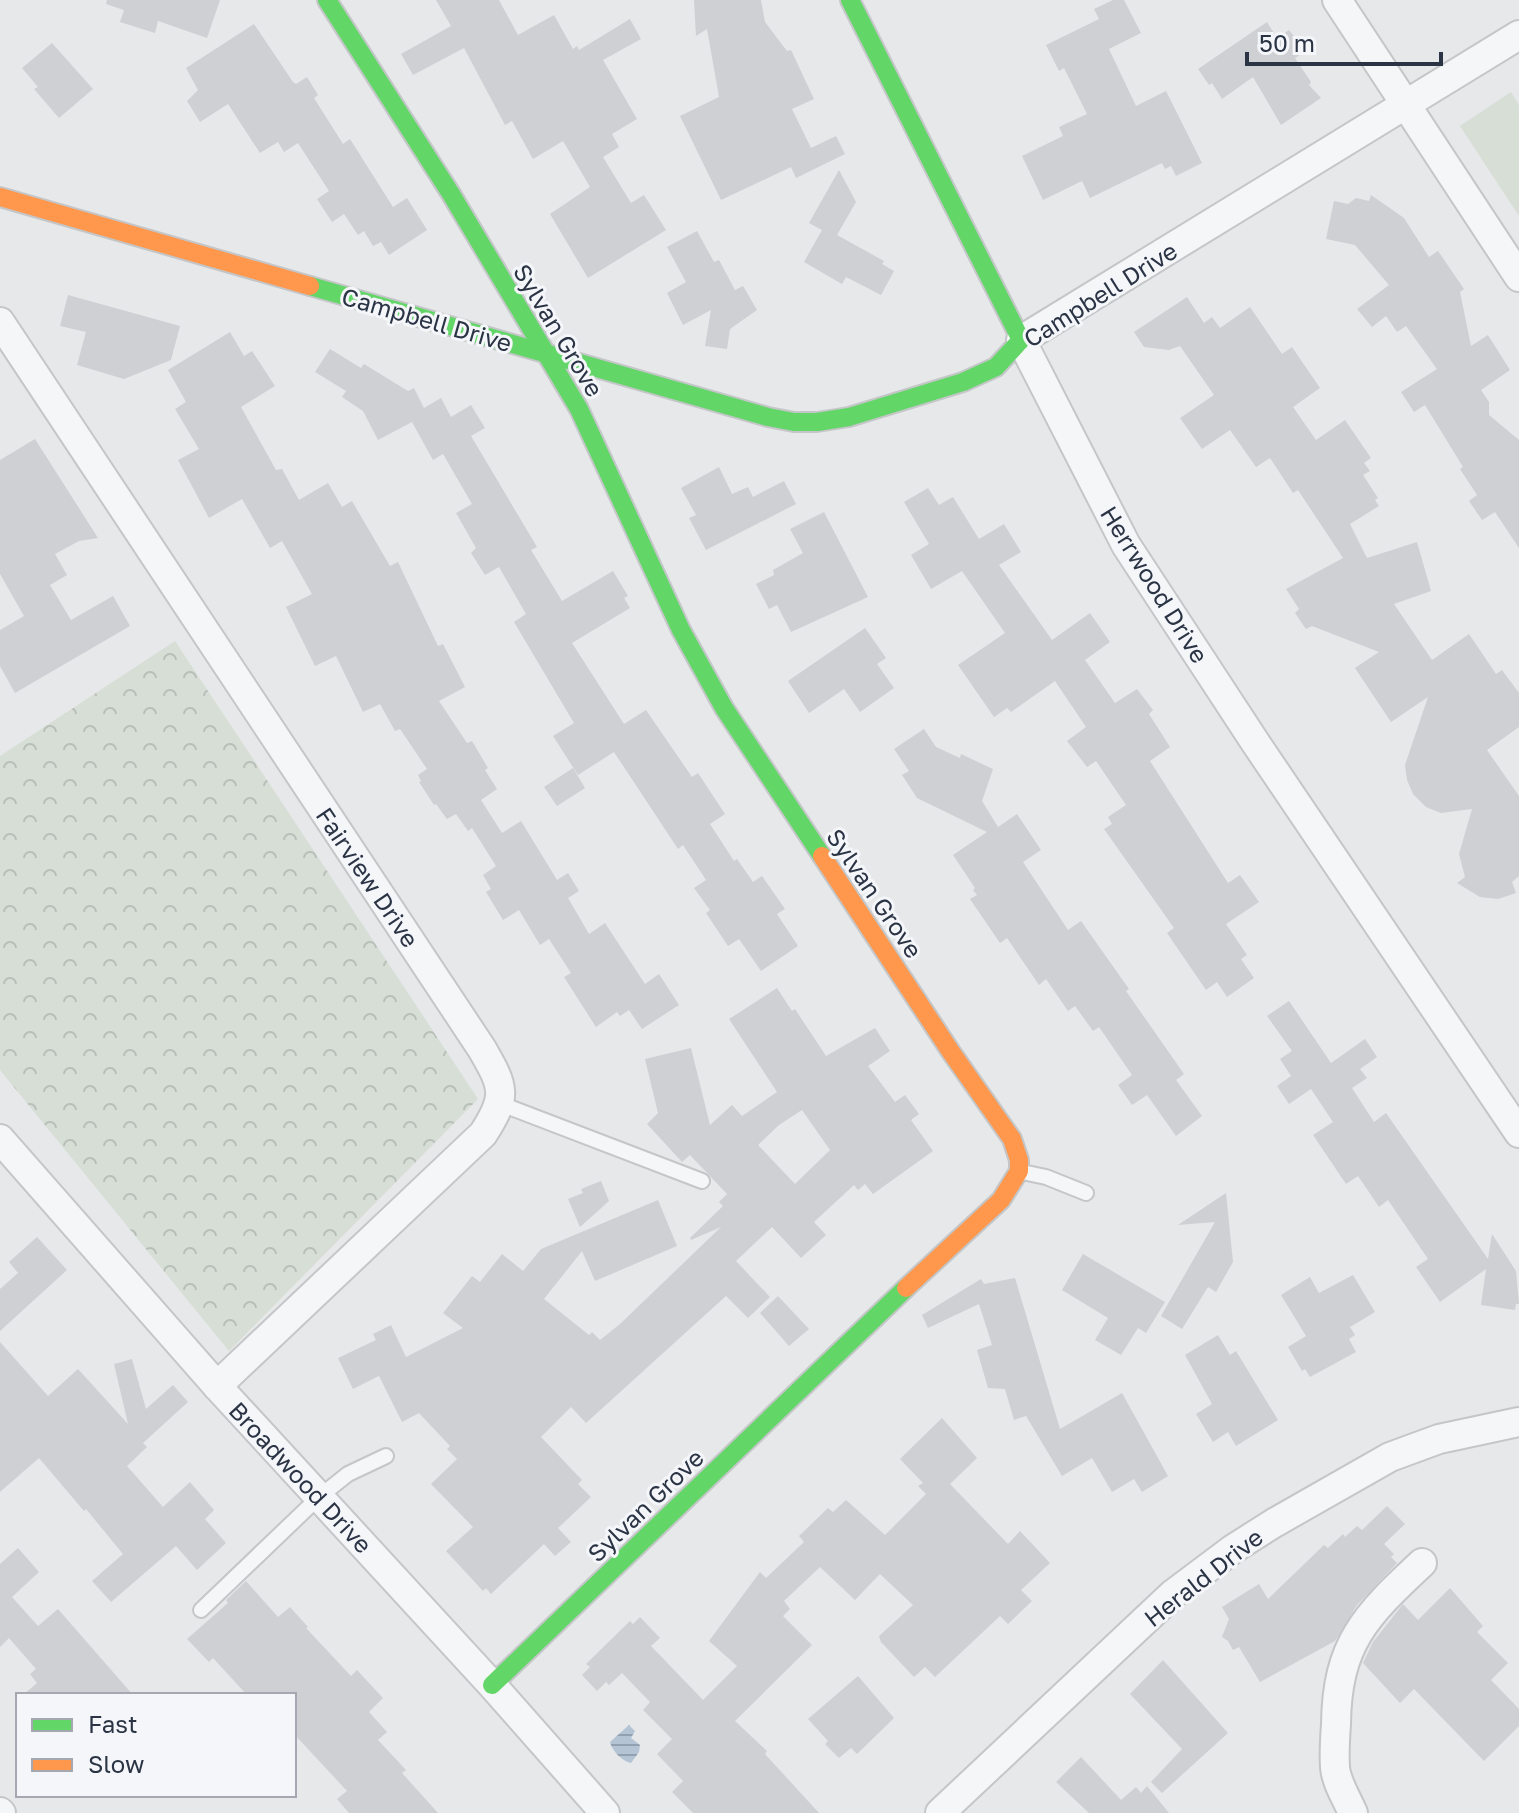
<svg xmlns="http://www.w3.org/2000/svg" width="1519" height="1813" viewBox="0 0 1519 1813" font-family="'Golos Text',sans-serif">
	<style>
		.grass { fill: #d6ded6 }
		.forest { fill: url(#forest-crowns) }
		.water { fill: url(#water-rules) }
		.building { fill: #ced0d3; fill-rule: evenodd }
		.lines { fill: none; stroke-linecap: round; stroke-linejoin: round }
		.lane-casing { stroke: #c4c6c8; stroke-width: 18 }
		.street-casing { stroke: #c4c6c8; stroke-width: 32 }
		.fast-casing { stroke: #c4c6c8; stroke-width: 22 }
		.slow-casing { stroke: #c4c6c8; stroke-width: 22 }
		.lane { stroke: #f5f6f7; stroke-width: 14 }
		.street { stroke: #f5f6f7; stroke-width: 28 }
		.fast { stroke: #63d668; stroke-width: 18 }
		.slow { stroke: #ff974d; stroke-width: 18 }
		.labels { text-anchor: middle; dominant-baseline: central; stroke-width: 6; stroke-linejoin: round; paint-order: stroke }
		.street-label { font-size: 24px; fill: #2b3445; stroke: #f4f6f9 }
	</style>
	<defs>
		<pattern id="forest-crowns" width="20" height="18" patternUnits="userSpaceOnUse" patternTransform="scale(2)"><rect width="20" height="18" fill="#d6ded6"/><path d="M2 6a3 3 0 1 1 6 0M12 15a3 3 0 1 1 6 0" fill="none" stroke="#b8bfb9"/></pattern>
		<pattern id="water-rules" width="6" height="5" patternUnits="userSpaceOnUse" patternTransform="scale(2)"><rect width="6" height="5" fill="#b4c4d5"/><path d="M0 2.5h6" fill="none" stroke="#93a0af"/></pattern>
	</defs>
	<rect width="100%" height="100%" fill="#e6e8ea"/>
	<polygon class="grass" points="1511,92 1519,105 1519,216 1460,126"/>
	<polygon class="forest" points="175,641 478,1099 229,1351 0,1070 0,756"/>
	<path class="water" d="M629,1725l6,6 -4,7 9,7 -1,7 -8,11c-9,-2 -19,-12 -21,-21z"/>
	<g class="building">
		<polygon points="107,0 220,0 207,38 158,21 155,33 120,22 124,10 106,4"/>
		<polygon points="436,0 499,0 518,35 554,15 573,49 577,46 579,50 630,19 641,39 603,60 637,119 612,134 619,147 603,157 631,203 644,195 666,230 588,278 550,214 590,187 563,141 533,159 512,121 505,125 464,48 413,75 401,54 451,26"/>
		<polygon points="694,0 761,0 765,22 787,51 791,50 814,99 792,109 811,148 836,136 845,154 796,178 791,167 721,200 680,116 719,97 707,29 696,36"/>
		<polygon points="1113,0 1124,0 1141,33 1109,49 1136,106 1166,91 1202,163 1176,176 1171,166 1165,169 1162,163 1090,198 1082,181 1043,200 1022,156 1063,136 1059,127 1087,114 1064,68 1059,71 1046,45 1099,19 1094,9"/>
		<polygon points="1267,22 1277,38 1289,30 1306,51 1295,58 1311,82 1309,85 1321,98 1281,125 1253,77 1222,99 1212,83 1209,85 1198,69"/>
		<polygon points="254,24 293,82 296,84 307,77 318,95 314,98 343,144 350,139 393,207 407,198 427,230 389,255 381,242 373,246 364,231 358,235 344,214 332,222 317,199 329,191 298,143 284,152 278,142 260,153 228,104 200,122 187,101 198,90 186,68"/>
		<polygon points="52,43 93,89 59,118 34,89 38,87 22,68"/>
		<polygon points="839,170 856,202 837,235 884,261 882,264 894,271 881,295 846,277 842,284 804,262 822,230 809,223"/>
		<polygon points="1371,195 1404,218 1429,257 1438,251 1464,289 1460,292 1471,346 1488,335 1510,370 1481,390 1489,402 1489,415 1519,440 1519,548 1495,512 1482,520 1469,501 1477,495 1460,469 1463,467 1425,405 1414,412 1401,392 1437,369 1406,326 1397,332 1386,316 1372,327 1357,309 1389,285 1355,245 1326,239 1334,201 1348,204 1356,198 1369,201"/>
		<polygon points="697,231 714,262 719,260 735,290 743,286 757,310 730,329 727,349 705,346 711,310 683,325 667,293 686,282 667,247"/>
		<polygon points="68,295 180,326 171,360 124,379 77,365 86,332 60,326"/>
		<polygon points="1187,297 1204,323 1212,317 1220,328 1250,307 1282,354 1292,347 1320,388 1293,407 1316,440 1345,420 1371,458 1364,463 1370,471 1363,475 1378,498 1375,500 1379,506 1350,524 1367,558 1417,542 1431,591 1394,604 1432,660 1469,634 1496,674 1502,670 1519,693 1519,727 1487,750 1519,796 1519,876 1512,882 1516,893 1498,899 1480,897 1457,883 1465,877 1459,854 1472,809 1441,813 1426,807 1413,794 1407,780 1405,765 1428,697 1391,722 1355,668 1379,652 1312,626 1306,629 1295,613 1299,609 1286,589 1343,558 1298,490 1293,493 1270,458 1256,467 1230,430 1202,449 1180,418 1214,395 1180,346 1169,350 1144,347 1134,332"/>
		<polygon points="230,332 244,356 252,351 275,386 241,407 276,470 282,469 299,500 328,483 342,507 352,501 390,566 398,562 438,646 443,644 465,687 439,701 467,743 472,741 488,768 485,770 497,789 481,800 502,833 521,821 557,880 568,873 579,891 568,898 589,934 605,923 645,984 659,974 679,1005 642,1029 629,1010 620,1016 617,1012 596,1027 564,977 571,973 549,939 540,945 519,910 503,920 486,892 491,889 483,875 496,866 472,828 468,831 456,814 447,819 436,804 434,805 419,782 421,781 418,775 427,769 400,729 395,731 380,704 363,712 336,656 315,666 286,607 312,594 282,541 270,548 242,499 209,518 178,460 199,449 175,409 186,402 168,370"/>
		<polygon points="330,349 361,368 364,364 408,391 414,388 424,408 441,398 451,417 471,405 485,428 471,436 537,547 531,550 562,601 613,571 628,596 624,598 630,608 572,643 624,724 646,710 692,777 698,773 725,814 710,824 734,861 737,859 753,882 762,876 785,909 777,914 798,946 761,971 739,939 728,946 706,913 710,910 694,888 706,880 683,845 678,849 614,752 578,775 553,736 574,723 514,622 526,614 499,567 485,575 471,553 476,548 456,513 472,504 443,454 433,460 412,422 378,440 363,411 342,397 346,391 315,372"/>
		<polygon points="35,439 98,538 79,541 55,554 67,575 50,585 71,620 113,596 130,626 15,693 0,666 0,630 24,616 0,574 0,460"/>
		<polygon points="719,467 732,494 748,487 753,497 784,481 796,504 706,550 689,518 696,515 681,488"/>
		<polygon points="928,488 939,505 953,497 979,539 1004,524 1021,552 999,565 1052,640 1090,613 1110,642 1085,660 1115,703 1137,689 1153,710 1149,714 1170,747 1150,761 1228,883 1240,875 1259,902 1226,924 1247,955 1241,959 1254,978 1227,997 1217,982 1206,990 1167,933 1174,928 1104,829 1112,824 1108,817 1126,805 1096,761 1087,767 1067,741 1086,727 1055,681 1011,712 1007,708 994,717 958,665 1005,633 962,571 931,589 911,555 929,544 904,502"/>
		<polygon points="824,512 868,597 791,632 777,605 769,609 756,584 774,575 773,570 803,553 790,529"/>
		<polygon points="865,628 886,658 877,664 894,688 860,712 844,689 809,713 788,681"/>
		<polygon points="924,729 936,747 960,758 961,754 993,769 982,801 998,827 1017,814 1041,850 1023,862 1068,930 1081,921 1129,989 1126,991 1184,1074 1176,1080 1202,1116 1176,1136 1147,1095 1132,1105 1118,1085 1132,1075 1099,1027 1093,1031 1075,1006 1068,1011 1046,979 1039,985 1007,938 1000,943 970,899 977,895 973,890 975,888 953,855 987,832 917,798 902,775 909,771 894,749"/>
		<polygon points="573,768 585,788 557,806 544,787"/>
		<path d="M777,988l15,23 3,-2 31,47 49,-28 15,23 -22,15 27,36 10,-7 14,19 -8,6 22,31 -60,43 -8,-10 -7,6 -4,-5 -40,37 12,13 -25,23 -29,-31 -36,34 34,36 -22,21 -22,-22 -140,127 -15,-16 -30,30 41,43 -4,4 13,13 -33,31 13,14 -16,14 -11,-12 -53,50 -5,-6 -3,3 -37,-40 27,-24 -42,-43 26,-25 -10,-10 3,-3 -31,-33 -17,9 -23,-46 -26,13 -15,-31 38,-18 -3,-6 18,-9 15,32 57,-29 -20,-15 29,-37 8,6 22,-28 21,17 18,-22 117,-49 19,46 -82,35 -13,-30 -38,48 45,36 3,-3 8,8 20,-16 101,-97 -30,13 -1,-2 33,-32 -4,-4 8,-8 -37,-39 -8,7 -35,-38 11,-11 -13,-54 46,-11 19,77 22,-20 10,11 35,-24 -48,-73zM802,1110l28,40 -35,34 -37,-39 21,-20z"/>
		<polygon points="1289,1001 1331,1063 1365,1039 1377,1057 1360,1069 1367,1078 1352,1088 1374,1122 1386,1113 1488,1259 1492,1234 1516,1271 1519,1304 1516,1304 1515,1310 1481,1305 1486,1269 1440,1302 1416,1267 1428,1259 1388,1200 1379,1207 1358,1176 1346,1184 1313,1135 1333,1122 1311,1089 1289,1104 1277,1086 1291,1076 1280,1059 1292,1051 1267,1016"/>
		<polygon points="601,1181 609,1201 580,1227 568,1199 583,1193 581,1189"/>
		<polygon points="1226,1193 1233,1262 1216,1292 1208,1287 1182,1329 1161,1316 1215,1222 1178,1225"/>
		<polygon points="37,1237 67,1270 0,1331 0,1289 18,1273 9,1262"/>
		<polygon points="1083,1254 1165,1302 1146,1333 1138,1328 1121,1355 1095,1340 1108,1318 1062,1290"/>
		<polygon points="1353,1275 1375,1312 1350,1327 1355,1335 1349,1339 1356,1352 1310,1377 1305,1369 1302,1371 1288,1347 1306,1336 1281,1295 1310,1277 1319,1293"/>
		<polygon points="1015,1278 1060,1429 1122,1393 1168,1476 1142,1492 1134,1479 1112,1492 1092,1458 1062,1476 1026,1416 1014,1420 1005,1389 988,1388 977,1350 992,1345 979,1304 928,1328 922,1315 981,1279 984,1284"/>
		<polygon points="778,1296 809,1329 789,1346 760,1313"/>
		<polygon points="1218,1335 1230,1355 1236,1351 1278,1420 1236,1446 1228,1432 1213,1442 1196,1414 1212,1404 1185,1355"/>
		<polygon points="0,1342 48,1396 78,1369 128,1424 114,1364 132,1359 146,1409 173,1385 188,1402 143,1443 147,1447 127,1466 163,1507 190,1482 214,1510 205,1519 226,1543 197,1570 176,1546 111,1602 92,1581 123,1554 86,1509 84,1511 39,1458 0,1492"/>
		<polygon points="942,1418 977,1458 950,1484 1008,1544 1020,1531 1050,1563 1021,1590 1032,1601 1008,1624 1000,1616 935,1677 925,1667 914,1677 881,1642 879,1636 913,1605 880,1574 855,1600 820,1567 784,1601 790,1609 783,1616 812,1645 735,1721 767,1751 765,1754 819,1813 693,1813 672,1792 683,1781 657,1754 672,1739 643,1710 650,1702 622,1673 609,1685 606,1682 597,1691 582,1675 590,1667 586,1664 630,1621 633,1624 640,1617 660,1638 651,1646 703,1700 737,1666 709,1641 760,1572 766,1578 804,1542 799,1536 828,1508 833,1512 846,1500 885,1535 926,1494 918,1486 923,1483 900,1459"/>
		<polygon points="1387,1506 1405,1524 1384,1544 1394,1554 1391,1557 1397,1563 1357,1605 1335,1641 1260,1682 1239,1647 1233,1650 1228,1641 1222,1637 1229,1619 1222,1607 1259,1584 1268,1599 1324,1545 1328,1548 1343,1534 1345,1537 1357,1526 1362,1530"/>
		<polygon points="18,1548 39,1572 12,1597 38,1626 58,1609 133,1695 23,1695 37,1683 30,1674 36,1669 9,1638 0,1647 0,1564"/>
		<polygon points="246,1581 278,1617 290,1607 308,1627 306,1628 351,1676 357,1670 383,1698 369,1712 387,1732 378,1740 406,1770 402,1773 438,1813 349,1813 337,1799 347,1791 294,1734 294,1695 247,1695 213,1658 209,1662 187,1639 228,1603 226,1600"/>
		<polygon points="1450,1588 1483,1626 1477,1632 1508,1663 1491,1680 1519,1709 1519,1726 1484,1761 1414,1689 1400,1703 1363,1663 1373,1642 1403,1604 1418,1620"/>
		<polygon points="1163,1660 1228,1733 1162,1793 1151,1782 1182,1749 1130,1694"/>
		<polygon points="858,1676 894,1718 857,1754 851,1748 839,1758 825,1744 828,1741 808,1719"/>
		<polygon points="1081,1757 1121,1800 1136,1787 1141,1793 1147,1786 1169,1813 1089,1813 1056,1782"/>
	</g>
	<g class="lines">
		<defs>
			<g id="lane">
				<polyline points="501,1104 702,1181"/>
				<polyline points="1022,1172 1046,1177 1086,1193"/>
				<polyline points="201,1610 319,1497 348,1474 386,1456"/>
			</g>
			<g id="street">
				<polyline points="1337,0 1519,277"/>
				<polyline points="1519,35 1021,340 1126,545 1255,742 1519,1133"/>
				<path d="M0,322l482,727c22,38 26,47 1,85l-266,252"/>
				<polyline points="0,1139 217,1386 492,1685 605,1813"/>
				<polyline points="0,1812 1,1813"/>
				<polyline points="940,1813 1173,1594 1233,1549 1274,1523 1390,1457 1439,1439 1519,1422"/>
				<path d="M1353,1813c-6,-14 -17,-31 -18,-46 -1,-14 0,-29 1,-43 1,-80 29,-108 86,-161"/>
			</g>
			<g id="fast">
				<polyline points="327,0 451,194 579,409 681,630 724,708 822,856"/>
				<polyline points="310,286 768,417 794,422 817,422 849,417 963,382 996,367 1021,340 850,0"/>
				<polyline points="492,1685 906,1288"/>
			</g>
			<g id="slow">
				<polyline points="0,197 310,286"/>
				<polyline points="822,856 951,1052 1012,1139 1019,1160 1019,1171 1001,1200 906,1288"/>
			</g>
		</defs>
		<use href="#lane" class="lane-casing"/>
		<use href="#street" class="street-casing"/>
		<use href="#fast" class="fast-casing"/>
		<use href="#slow" class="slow-casing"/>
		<use href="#lane" class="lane"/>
		<use href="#street" class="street"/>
		<use href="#fast" class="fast"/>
		<use href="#slow" class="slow"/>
	</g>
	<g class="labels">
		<g class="street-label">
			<text transform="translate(1100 294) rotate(-32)">Campbell Drive</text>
			<text transform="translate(427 319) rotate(16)">Campbell Drive</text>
			<text transform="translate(559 330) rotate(59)">Sylvan Grove</text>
			<text transform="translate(1155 584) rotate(58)">Herrwood Drive</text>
			<text transform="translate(368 877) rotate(56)">Fairview Drive</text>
			<text transform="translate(875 893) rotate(56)">Sylvan Grove</text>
			<text transform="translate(301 1477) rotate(47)">Broadwood Drive</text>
			<text transform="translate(645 1505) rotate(-44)">Sylvan Grove</text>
			<text transform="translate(1203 1577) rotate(-38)">Herald Drive</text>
		</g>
	</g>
	<rect x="16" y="1693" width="280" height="104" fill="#f4f6f9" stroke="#a4a8b1" stroke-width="2"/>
	<rect x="32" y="1719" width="40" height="12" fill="#63d668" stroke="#a4a8b1" stroke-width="2"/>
	<text x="88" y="1733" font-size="24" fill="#2b3445">Fast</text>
	<rect x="32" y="1759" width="40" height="12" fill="#ff974d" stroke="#a4a8b1" stroke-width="2"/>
	<text x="88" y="1773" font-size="24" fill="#2b3445">Slow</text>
	<path d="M1247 52v12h194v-12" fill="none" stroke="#2b3445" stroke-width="4"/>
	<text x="1259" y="52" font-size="24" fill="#2b3445" stroke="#f4f6f9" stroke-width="6" paint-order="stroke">50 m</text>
</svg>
